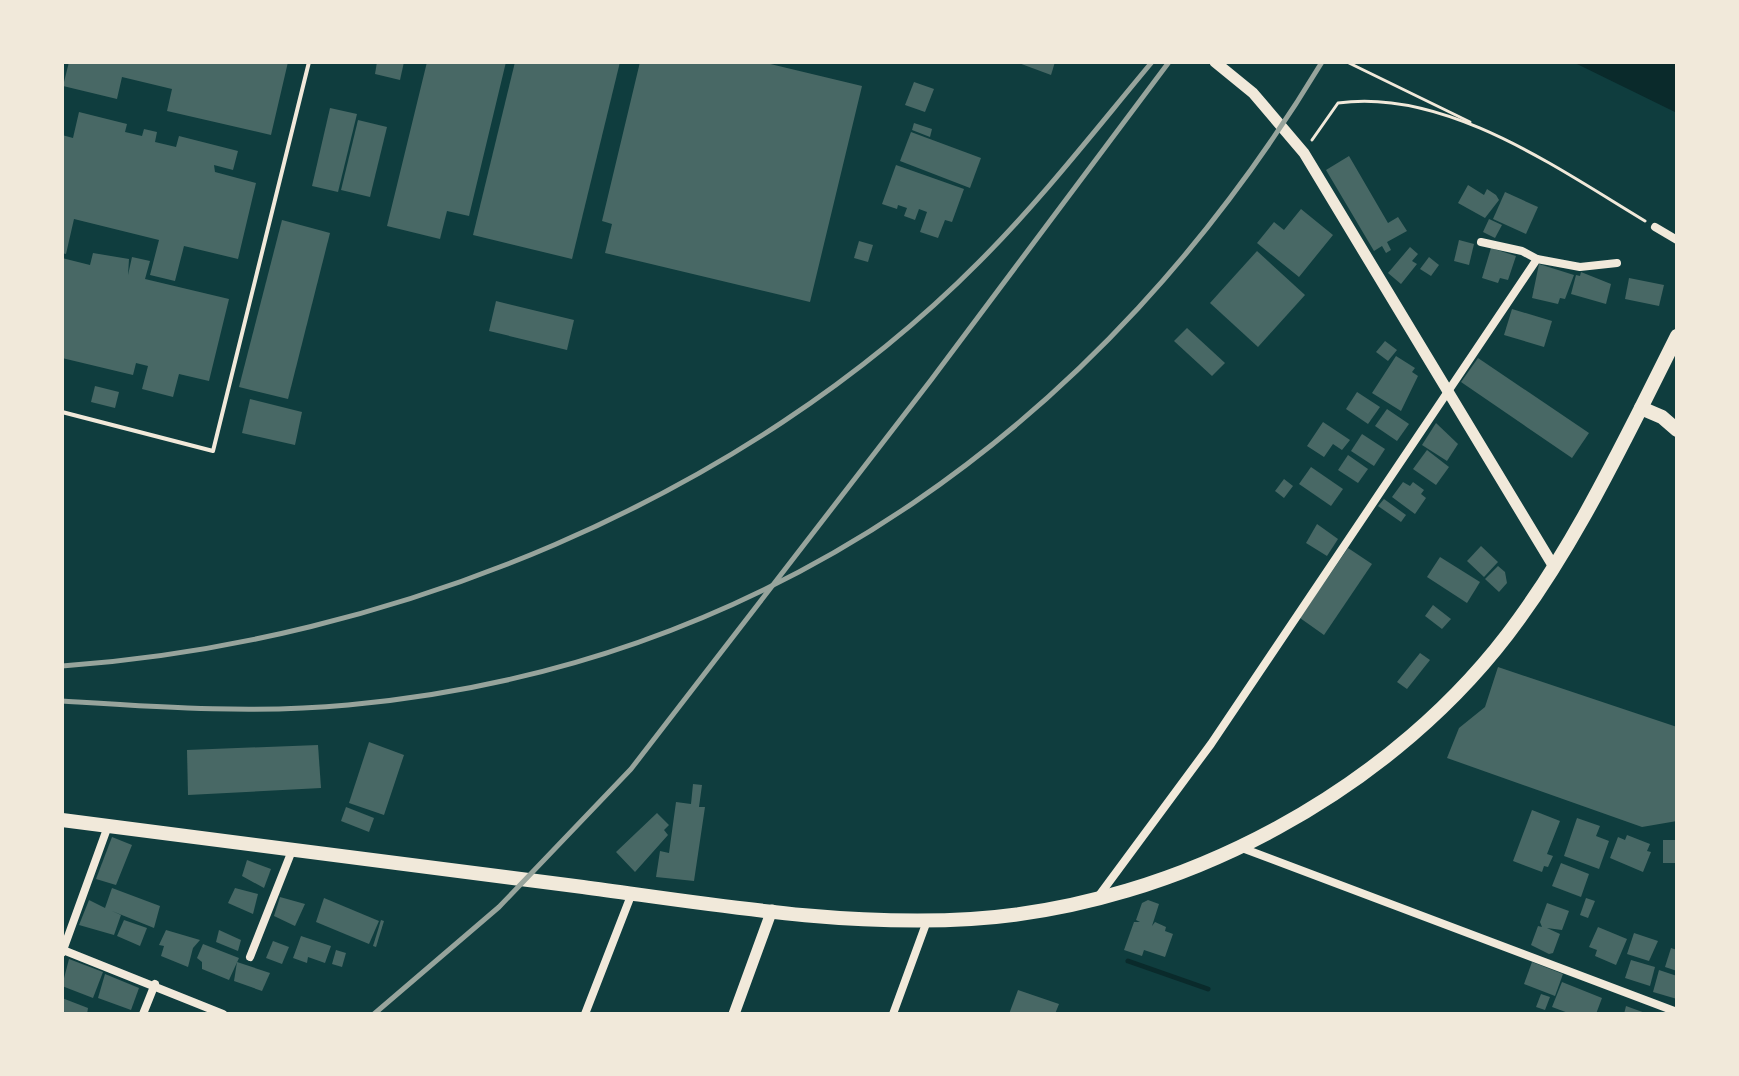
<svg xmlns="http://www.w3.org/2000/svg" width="1739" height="1076" viewBox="0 0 1739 1076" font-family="Rubik,sans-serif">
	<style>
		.water { fill: #0a2a2b }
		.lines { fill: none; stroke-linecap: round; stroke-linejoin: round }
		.stream { stroke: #0a2a2b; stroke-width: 5 }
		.building { fill: #486865 }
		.path { stroke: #f1e9da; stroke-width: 3 }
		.service { stroke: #f1e9da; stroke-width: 4 }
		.minor { stroke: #f1e9da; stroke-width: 8 }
		.tertiary { stroke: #f1e9da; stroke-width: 11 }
		.primary { stroke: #f1e9da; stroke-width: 14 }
		.trunk { stroke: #f1e9da; stroke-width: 14 }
		.rail { stroke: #97a49c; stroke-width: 5 }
	</style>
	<rect width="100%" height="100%" fill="#0f3d3e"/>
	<polygon class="water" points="1572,62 1677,62 1677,113 1579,65"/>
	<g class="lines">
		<polyline class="stream" points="1128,961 1208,989"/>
	</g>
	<g class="building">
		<polygon points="69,62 288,62 271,135 167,111 172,89 122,77 117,99 63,86"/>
		<polygon points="377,62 404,62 400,80 375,74"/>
		<polygon points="427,62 506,62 469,216 447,211 440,239 387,226"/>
		<polygon points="515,62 620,62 572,259 473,235"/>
		<polygon points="640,62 762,62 862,86 810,302 605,253 612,224 602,221"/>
		<polygon points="1016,62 1055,62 1051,75"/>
		<polygon points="914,82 934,89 925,112 905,105"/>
		<polygon points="330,108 357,114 338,192 312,186"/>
		<polygon points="79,112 127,124 125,132 142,136 144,129 157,132 155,142 176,147 179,136 238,151 233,170 214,165 215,172 256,183 238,259 184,246 175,281 150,275 159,240 74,219 66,254 62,253 62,135 73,138"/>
		<polygon points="358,120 387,127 370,197 341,190"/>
		<polygon points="914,123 932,129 930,137 912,130"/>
		<polygon points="911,132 981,158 970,188 900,161"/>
		<polygon points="1349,156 1388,223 1398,217 1407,231 1387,242 1391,250 1386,253 1382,246 1374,251 1326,170"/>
		<polygon points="896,165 964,189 952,222 945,220 938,238 920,232 927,212 919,209 915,220 904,216 907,208 898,205 897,209 882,204"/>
		<polygon points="1468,185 1484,195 1487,189 1496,195 1499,200 1485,218 1458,203"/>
		<polygon points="1505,192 1538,207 1526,234 1493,219"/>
		<polygon points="1301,209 1333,235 1299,277 1257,243 1274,222 1284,230"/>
		<polygon points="1489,219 1502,225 1495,238 1483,232"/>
		<polygon points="282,220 330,233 288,399 239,387"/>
		<polygon points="1459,240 1474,244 1469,265 1454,261"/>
		<polygon points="859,241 873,245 868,262 854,258"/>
		<polygon points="1410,247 1418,254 1412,261 1417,264 1401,284 1388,273"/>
		<polygon points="1491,248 1516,256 1508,280 1500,278 1498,283 1482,278"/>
		<polygon points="1257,251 1305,295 1258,347 1210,303"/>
		<polygon points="93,253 129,259 128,275 132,257 150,261 145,279 229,299 209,381 179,374 173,397 142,389 148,366 136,363 133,375 62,358 62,258 90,265"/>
		<polygon points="1429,257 1439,265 1431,276 1420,269"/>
		<polygon points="1539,264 1574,275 1565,299 1560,298 1558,304 1532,298"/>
		<polygon points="1581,272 1611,284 1606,304 1571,294 1576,275 1580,276"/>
		<polygon points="1629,278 1664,285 1659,306 1625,299"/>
		<polygon points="496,301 574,320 567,350 489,331"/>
		<polygon points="1512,309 1552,321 1544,347 1504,335"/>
		<polygon points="1187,328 1225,363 1212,376 1174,341"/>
		<polygon points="1385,341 1397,350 1388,361 1376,352"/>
		<polygon points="1396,356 1415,368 1412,372 1418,376 1401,411 1372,393"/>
		<polygon points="1478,358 1589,433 1572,458 1461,382"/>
		<polygon points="95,386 119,392 115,408 91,402"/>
		<polygon points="1357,392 1380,407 1368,424 1346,409"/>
		<polygon points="250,399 302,412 295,445 242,433"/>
		<polygon points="1387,409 1409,424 1397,441 1375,426"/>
		<polygon points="1323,422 1350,440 1342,450 1333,444 1324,457 1307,446"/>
		<polygon points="1436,423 1458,444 1447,461 1422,445"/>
		<polygon points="1362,434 1385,449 1374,466 1351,451"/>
		<polygon points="1427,450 1449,467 1436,485 1413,469"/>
		<polygon points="1348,455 1368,469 1358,483 1338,470"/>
		<polygon points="1311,467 1343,489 1331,506 1299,484"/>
		<polygon points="1284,479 1293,486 1284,498 1275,491"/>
		<polygon points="1403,482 1410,486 1413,482 1424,490 1421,494 1426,498 1415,514 1392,497"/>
		<polygon points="1384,499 1406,515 1401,522 1378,506"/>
		<polygon points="1317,524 1338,539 1327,556 1306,543"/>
		<polygon points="1481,546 1498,562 1484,577 1467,561"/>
		<polygon points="1348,548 1372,564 1324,635 1300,618"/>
		<polygon points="1440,557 1480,582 1467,603 1427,577"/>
		<polygon points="1498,566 1505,572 1507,583 1499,592 1485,579"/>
		<polygon points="1433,605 1451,619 1442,629 1425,616"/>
		<polygon points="1420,653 1430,660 1407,689 1397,682"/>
		<polygon points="1498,667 1677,727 1677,821 1642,827 1447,758 1459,728 1485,707"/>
		<polygon points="369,742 404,755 384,815 349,803"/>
		<polygon points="318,745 321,788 188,795 187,750"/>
		<polygon points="693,784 702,785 699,807 705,807 694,881 656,877 660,851 669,853 676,802 691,804"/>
		<polygon points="346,807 374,818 369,832 341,821"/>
		<polygon points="1532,810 1560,821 1547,854 1553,856 1548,867 1544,866 1542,872 1513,861"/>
		<polygon points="657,813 669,825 664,830 668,835 635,872 616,852"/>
		<polygon points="1577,818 1600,826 1596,836 1609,841 1599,869 1564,856"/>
		<polygon points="1627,835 1650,844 1647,851 1651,852 1643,872 1610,858 1618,837 1625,840"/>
		<polygon points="112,837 132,845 116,885 96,879"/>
		<rect x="1663" y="840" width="14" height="23"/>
		<polygon points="247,860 271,869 264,888 242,876"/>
		<polygon points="1561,863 1589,874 1581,897 1552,886"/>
		<polygon points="112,888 160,906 154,928 112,911 121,915 114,935 79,925 89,900 105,908"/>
		<polygon points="235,888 258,894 253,914 228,903"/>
		<polygon points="280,897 305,904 295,926 274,916"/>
		<polygon points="324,898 379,921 369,944 316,922"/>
		<polygon points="1586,898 1595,901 1588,918 1580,915"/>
		<polygon points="1148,900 1159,904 1152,926 1155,922 1166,927 1165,931 1173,934 1165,957 1144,950 1142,956 1124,950 1134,922 1140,922 1136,920 1142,903"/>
		<polygon points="1547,903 1569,911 1562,930 1547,928 1560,934 1553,953 1549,954 1531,945 1538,926 1542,927 1540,922"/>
		<polygon points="124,920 147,928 140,946 117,936"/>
		<polygon points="381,920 384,921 376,947 373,946"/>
		<polygon points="1598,927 1627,939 1616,965 1595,956 1597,950 1589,947"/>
		<polygon points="166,930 200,940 193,948 188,967 161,956 164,946 159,945"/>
		<polygon points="219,930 241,940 238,951 216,942"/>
		<polygon points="1634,933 1658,941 1649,961 1627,954"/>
		<polygon points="301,936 331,946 325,963 308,957 307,963 293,958"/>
		<polygon points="273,941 289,947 282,964 266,958"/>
		<polygon points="203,944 239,958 229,980 202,969 202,962 197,958"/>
		<polygon points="1671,948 1677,950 1677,971 1665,967"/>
		<polygon points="336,950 346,953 342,967 332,964"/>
		<polygon points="69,959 103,972 93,998 62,986"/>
		<polygon points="1631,960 1655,967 1650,986 1625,978"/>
		<polygon points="237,962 270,973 262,991 234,981"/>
		<polygon points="1532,962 1563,974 1555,996 1524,984"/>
		<polygon points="1659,970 1677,976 1677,999 1653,992"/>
		<polygon points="105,974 139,988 131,1010 98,998"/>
		<polygon points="1562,982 1602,998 1596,1014 1571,1014 1552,1007"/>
		<polygon points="1018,990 1059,1004 1055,1014 1009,1014"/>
		<polygon points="1541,994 1550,997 1545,1010 1536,1007"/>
		<polygon points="62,998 88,1008 87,1014 62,1014"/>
		<polygon points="1626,1006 1648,1014 1624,1014"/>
	</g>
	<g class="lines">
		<g class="path">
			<polyline points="1347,62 1470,122"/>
			<path d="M1312,140l26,-37c107,-15 219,65 307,118"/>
		</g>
		<polyline class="service" points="62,412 213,451 309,62"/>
		<g class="minor">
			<polyline points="1655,227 1677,240"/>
			<polyline points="1481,242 1522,251 1537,259"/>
			<polyline points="1242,848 1677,1012"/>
			<polyline points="1098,897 1211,744 1537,259 1580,267 1617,263"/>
			<polyline points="63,950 223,1014"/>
			<polyline points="62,953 108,826"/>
			<polyline points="250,957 293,848"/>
			<polyline points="143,1014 155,984"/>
			<polyline points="585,1014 632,893"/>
			<polyline points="893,1014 927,921"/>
		</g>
		<g class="tertiary">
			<polyline points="1215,62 1253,93 1304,153 1554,567"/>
			<polyline points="734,1014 772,910"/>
		</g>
		<path class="primary" d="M62,820c174,22 348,44 521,67 127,17 260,40 388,32 208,-13 426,-130 548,-300 48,-66 85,-138 122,-211"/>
		<polyline class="trunk" points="1677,336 1641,408 1662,417 1677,430"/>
		<g class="rail">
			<path d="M62,666c329,-23 682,-167 917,-404 62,-62 117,-133 173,-200"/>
			<path d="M62,701c95,6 191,13 286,4 424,-39 758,-285 974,-643"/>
			<polyline points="374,1014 499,907 631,769 931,380 1169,62"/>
		</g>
	</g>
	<rect width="1739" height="1076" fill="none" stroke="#f1e9da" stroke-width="128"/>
</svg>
